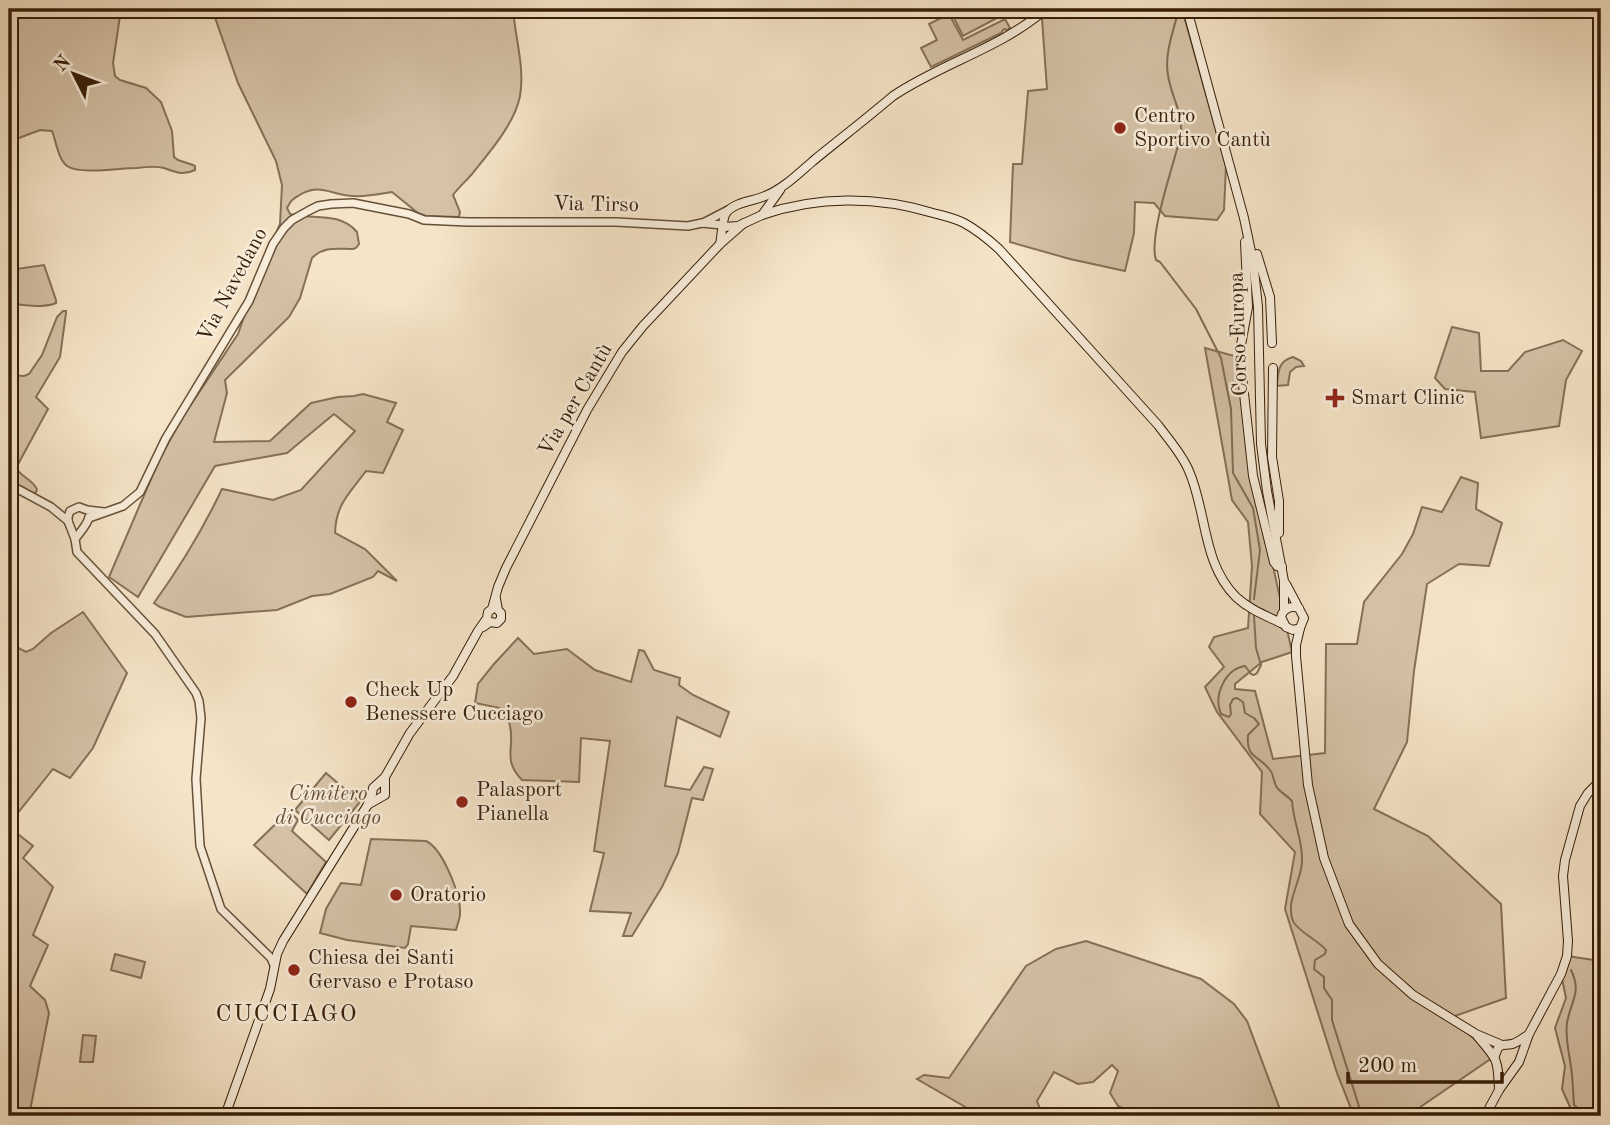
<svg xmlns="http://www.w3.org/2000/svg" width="1610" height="1125" viewBox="0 0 1610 1125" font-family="'Old Standard TT',serif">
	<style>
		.green { fill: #d5c2a7; stroke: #867058; stroke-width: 2 }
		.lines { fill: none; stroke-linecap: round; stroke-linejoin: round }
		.stream { stroke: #826d54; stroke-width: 2 }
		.tertiary-casing { stroke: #665038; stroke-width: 10 }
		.secondary-casing { stroke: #361e08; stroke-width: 10 }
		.tertiary { stroke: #f8eddb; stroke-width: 7 }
		.secondary { stroke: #f8eddb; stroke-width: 8 }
		.poi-dot { fill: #8f2418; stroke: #f8eddb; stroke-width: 2.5 }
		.labels { text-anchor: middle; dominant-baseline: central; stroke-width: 5; stroke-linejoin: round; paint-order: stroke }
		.poi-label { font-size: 21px; fill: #361e08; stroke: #f8eddb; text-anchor: start }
		.street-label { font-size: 21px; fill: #361e08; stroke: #f8eddb }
		.park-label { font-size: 21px; font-style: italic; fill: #664f38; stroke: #f8eddb }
		.quarter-label { font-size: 24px; letter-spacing: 2px; fill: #361e08; stroke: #f8eddb }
	</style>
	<rect width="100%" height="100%" fill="#f5e4c7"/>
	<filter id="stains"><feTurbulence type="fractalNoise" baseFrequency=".00286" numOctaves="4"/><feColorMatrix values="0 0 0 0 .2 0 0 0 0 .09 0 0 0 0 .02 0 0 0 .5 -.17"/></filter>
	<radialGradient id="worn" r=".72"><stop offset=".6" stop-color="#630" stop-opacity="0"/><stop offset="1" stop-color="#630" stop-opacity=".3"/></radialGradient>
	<g class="green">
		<path d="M9,9h112l-8,54 2,13 5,4 26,8 15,14 11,29 2,26 4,3 15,5 2,1v4c-13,6 -19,2 -31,-2 -8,-2 -19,-1 -27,0 -17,0 -57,7 -70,-2 -9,-7 -11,-25 -15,-35l-12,-1 -29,11 -2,-3z"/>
		<path d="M212,9h301c2,28 12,59 7,87 -5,27 -31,57 -48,78 -6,7 -13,13 -19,21l7,17 -1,5 -33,-1 -8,-3 -26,-21c-12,2 -27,5 -39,4 -22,-1 -34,-14 -55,0 -6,3 -8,6 -11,12l3,6c22,6 49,-3 67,18l2,12 -3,4 -3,1c-16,0 -29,-3 -41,9l-12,40 -11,19 -64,63 2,13 -13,49 56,-1 41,-38 27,-6 16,-1 9,-2 33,9 -9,19 16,8 -20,43 -17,-2c-17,23 -30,33 -31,62l30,16 32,32 -19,-10 -5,6 -43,17 -18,2 -35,14 -91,7 -26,-10 -6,-4c26,-36 49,-74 68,-114l51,11 28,-10 54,-59 -21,-17 -47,39 -72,13 -77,131 -29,-20 51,-119 24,-43 54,-81 23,-66 19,-44 2,-39 -6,-24 -38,-78z"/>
		<polygon points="967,9 995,9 999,17 963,36 953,16"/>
		<polygon points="1054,9 1182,9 1226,166 1224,210 1217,220 1165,216 1154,203 1135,202 1134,233 1125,271 1070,259 1010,242 1013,164 1022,164 1028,91 1047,89 1042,19"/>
		<polygon points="949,14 963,40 1005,19 1010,28 1007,30 1004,29 1001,33 931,67 921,48 937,40 929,24"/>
		<path d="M44,265l12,35v3c-14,6 -32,1 -47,1v-34z"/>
		<path d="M63,311h3v2l-6,44 -24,40 12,12 -32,59c6,10 18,12 21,22l-6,10 -22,-21v-104l15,1 5,-2 13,-19 15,-38z"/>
		<polygon points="1452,327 1479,333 1481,371 1508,371 1525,352 1563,340 1582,351 1566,380 1559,426 1481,438 1475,392 1445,389 1435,378"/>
		<polygon points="1205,348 1238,357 1241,366 1253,476 1292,652 1262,662 1235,684 1235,689 1255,691 1273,759 1325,753 1326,644 1357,644 1364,602 1402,554 1413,534 1422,507 1442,512 1461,477 1478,483 1476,509 1502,523 1489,566 1459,564 1427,584 1414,671 1407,742 1374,809 1428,836 1501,904 1506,998 1449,1018 1495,1056 1407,1116 1354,1116 1337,1073 1285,909 1295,852 1260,814 1262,772 1217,712 1205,687 1224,667 1209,647 1214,637 1248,628 1252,566 1248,522 1232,500"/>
		<path d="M1293,357l8,4 3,5 -8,1 -6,5 -2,13 -11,1c1,-14 1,-25 16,-29z"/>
		<polygon points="83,612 127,673 93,748 70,778 53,769 9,824 9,639 20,649 26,652 33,649 51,633"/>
		<path d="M518,638l16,16 33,-5 28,21 36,12 8,-32 5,1 10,19 26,8 -1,7 14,10 36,17 -9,25 -43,-20 -12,69 25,4 14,-23 9,2 -10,31 -11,-2 -14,55 -16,34 -30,49h-9l8,-23 -41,-2 14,-58 -10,-2 16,-110 -29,-3 -2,44 -57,-2c-20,-21 -7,-31 -12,-54 -1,-6 -3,-12 -5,-17l-30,-6 3,-19 16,-20z"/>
		<polygon points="326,773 360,802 329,840 295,810"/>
		<polygon points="289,811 298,820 292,831 326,862 307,894 254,845"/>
		<polygon points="9,827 33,846 23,858 53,887 33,935 48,945 30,986 45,1000 49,1013 29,1116 9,1116"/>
		<path d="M371,839l55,2c17,8 35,54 34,73 0,5 -3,11 -4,16l-45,-4 -3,18 -3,4 -58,-8 -27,-7 6,-24 15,-26 20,2z"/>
		<polygon points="1086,941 1201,979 1234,1004 1247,1021 1281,1112 1285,1116 1139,1116 1118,1106 1110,1093 1118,1071 1112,1065 1093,1082 1078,1084 1054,1072 1037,1101 1043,1116 971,1116 974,1112 917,1079 924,1075 949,1078 1026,966 1056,949"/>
		<polygon points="115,954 145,962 141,978 111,970"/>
		<polygon points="1567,956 1601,961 1601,1116 1574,1116 1562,1089 1565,1066 1555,1028 1566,998 1561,974"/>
		<polygon points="83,1035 96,1036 93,1062 80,1062"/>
	</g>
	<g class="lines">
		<g class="stream">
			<path d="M1179,9c-5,20 -15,45 -11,66 3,22 15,36 13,60 -7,28 -33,102 -25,125l4,2 36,47 25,49 10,51 2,64 20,35 7,42 -6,49"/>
			<path d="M1254,616l2,32 5,17 -4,8 -3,2 -3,-1 -6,-8c-20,3 -32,30 -24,48l8,3 2,-3 -1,-9 3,-6 4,-1 6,4 2,11 9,5 5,6 -11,11c-2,24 11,20 22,35 4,5 3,10 6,16 3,6 11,9 16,15 1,20 11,40 10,60 0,19 -17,40 -9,60 4,10 25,19 33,29l-1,4 -10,6 -1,9 10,8v11l8,12v20l30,96"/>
			<path d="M1571,970c11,23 0,30 -4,53 -2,15 2,29 4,44 2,12 2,26 3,38l14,11"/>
		</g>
		<defs>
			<g id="tertiary">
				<polyline points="703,223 728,210"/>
				<polyline points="9,482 14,487 51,507 68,521"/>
				<polyline points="104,512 87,510 79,507 70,511 68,517 68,521 75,539 77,552 155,634 196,693 199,701 201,718 196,779 200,846 221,909 271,958 274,965"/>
				<polyline points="89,518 123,506 140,492 166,438 249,301 273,244 284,228 292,220 308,211 318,206 331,204 353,203 409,214 424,220 468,222 616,222 688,226 702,223 722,225"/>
				<path d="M75,539c5,-7 13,-15 14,-22"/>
			</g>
			<g id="secondary">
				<polyline points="1187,9 1244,218 1253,261 1258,307 1261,444 1267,491 1284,581 1284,610"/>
				<path d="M762,215c55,-19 115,-19 171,-2 11,3 21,5 31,10 13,7 24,16 35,26l159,176c11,15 24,29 31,46 18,41 13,92 47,126 14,13 31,19 47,27"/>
				<polyline points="724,227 738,226 762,215 780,190"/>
				<path d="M720,244c2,-9 2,-25 6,-31 8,-11 28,-12 39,-17 18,-7 34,-23 48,-35 27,-22 54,-43 80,-65 49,-33 108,-48 153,-87"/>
				<polyline points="1257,254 1270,297 1272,343"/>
				<polyline points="1241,345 1248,307 1245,242"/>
				<polyline points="1241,366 1253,476 1274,562 1277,566 1282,567"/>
				<polyline points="1273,368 1272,457 1279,501 1279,533"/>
				<path d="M1286,584l18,34 -4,10 -7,2 -7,-3 -5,-10c2,-8 9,-12 18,-9"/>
				<polyline points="483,627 490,622 497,623 501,619 501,613 498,610 496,599"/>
				<polyline points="1300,628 1296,645 1296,656 1308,785 1324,858 1349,924 1378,964 1413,995 1476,1034 1502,1045"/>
				<polyline points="369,804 385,795 385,779"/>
				<path d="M1478,1037c20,23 20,23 21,53"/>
				<path d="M1495,1056c4,-14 6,-10 17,-12 5,-1 11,-6 16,-9"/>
				<polyline points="225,1116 270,989 277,954 283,941 367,806 372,794 373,788 385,777 410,733 453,676 478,631 487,618 488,612 492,609 498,587 506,568 587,410 622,352 643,326 720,244 744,223"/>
				<polyline points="1485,1116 1499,1090 1519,1062 1529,1034 1561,974 1567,956 1568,941 1563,876 1565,860 1580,806 1588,793 1601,780"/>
			</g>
		</defs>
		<use href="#tertiary" class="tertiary-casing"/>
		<use href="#secondary" class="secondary-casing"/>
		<use href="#tertiary" class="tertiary"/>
		<use href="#secondary" class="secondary"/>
	</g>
	<g class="poi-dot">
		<circle cx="1120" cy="128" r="7"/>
		<path d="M1331.5 387.5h7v7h7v7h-7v7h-7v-7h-7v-7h7z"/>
		<circle cx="351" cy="702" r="7"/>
		<circle cx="462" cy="802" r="7"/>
		<circle cx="396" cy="895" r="7"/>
		<circle cx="294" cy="970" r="7"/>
	</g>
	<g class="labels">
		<g class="poi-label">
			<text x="1134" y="116">Centro<tspan x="1134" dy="24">Sportivo Cantù</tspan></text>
			<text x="1351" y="398">Smart Clinic</text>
			<text x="365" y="690">Check Up<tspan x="365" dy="24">Benessere Cucciago</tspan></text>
			<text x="476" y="790">Palasport<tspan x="476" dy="24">Pianella</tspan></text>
			<text x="410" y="895">Oratorio</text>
			<text x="308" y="958">Chiesa dei Santi<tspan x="308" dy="24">Gervaso e Protaso</tspan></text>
		</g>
		<g class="street-label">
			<text transform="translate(596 205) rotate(1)">Via Tirso</text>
			<text transform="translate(233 285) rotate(-62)">Via Navedano</text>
			<text transform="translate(1239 334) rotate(-92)">Corso Europa</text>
			<text transform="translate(576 400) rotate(-60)">Via per Cantù</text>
		</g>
		<g class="park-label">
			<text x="328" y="794">Cimitero<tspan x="328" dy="24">di Cucciago</tspan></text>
		</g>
		<g class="quarter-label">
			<text x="287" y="1015">CUCCIAGO</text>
		</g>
	</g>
	<rect width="1610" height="1125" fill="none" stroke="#f5e4c7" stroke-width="35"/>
	<rect x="10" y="10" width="1589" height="1104" fill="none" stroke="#361e08" stroke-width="3.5"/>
	<rect x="18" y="18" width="1575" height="1090" fill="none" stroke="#361e08" stroke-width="2"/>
	<g transform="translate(74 74) rotate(312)" stroke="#f8eddb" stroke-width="5" paint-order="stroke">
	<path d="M0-5L12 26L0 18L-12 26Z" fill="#361e08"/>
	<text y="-10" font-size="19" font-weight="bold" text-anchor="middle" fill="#361e08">N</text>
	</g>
	<path d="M1348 1072v10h154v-10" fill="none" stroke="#361e08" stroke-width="3.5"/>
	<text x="1358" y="1072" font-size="21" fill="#361e08" stroke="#f8eddb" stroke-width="5" paint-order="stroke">200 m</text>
	<rect width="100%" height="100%" filter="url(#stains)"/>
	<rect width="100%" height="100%" fill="url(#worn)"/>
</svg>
